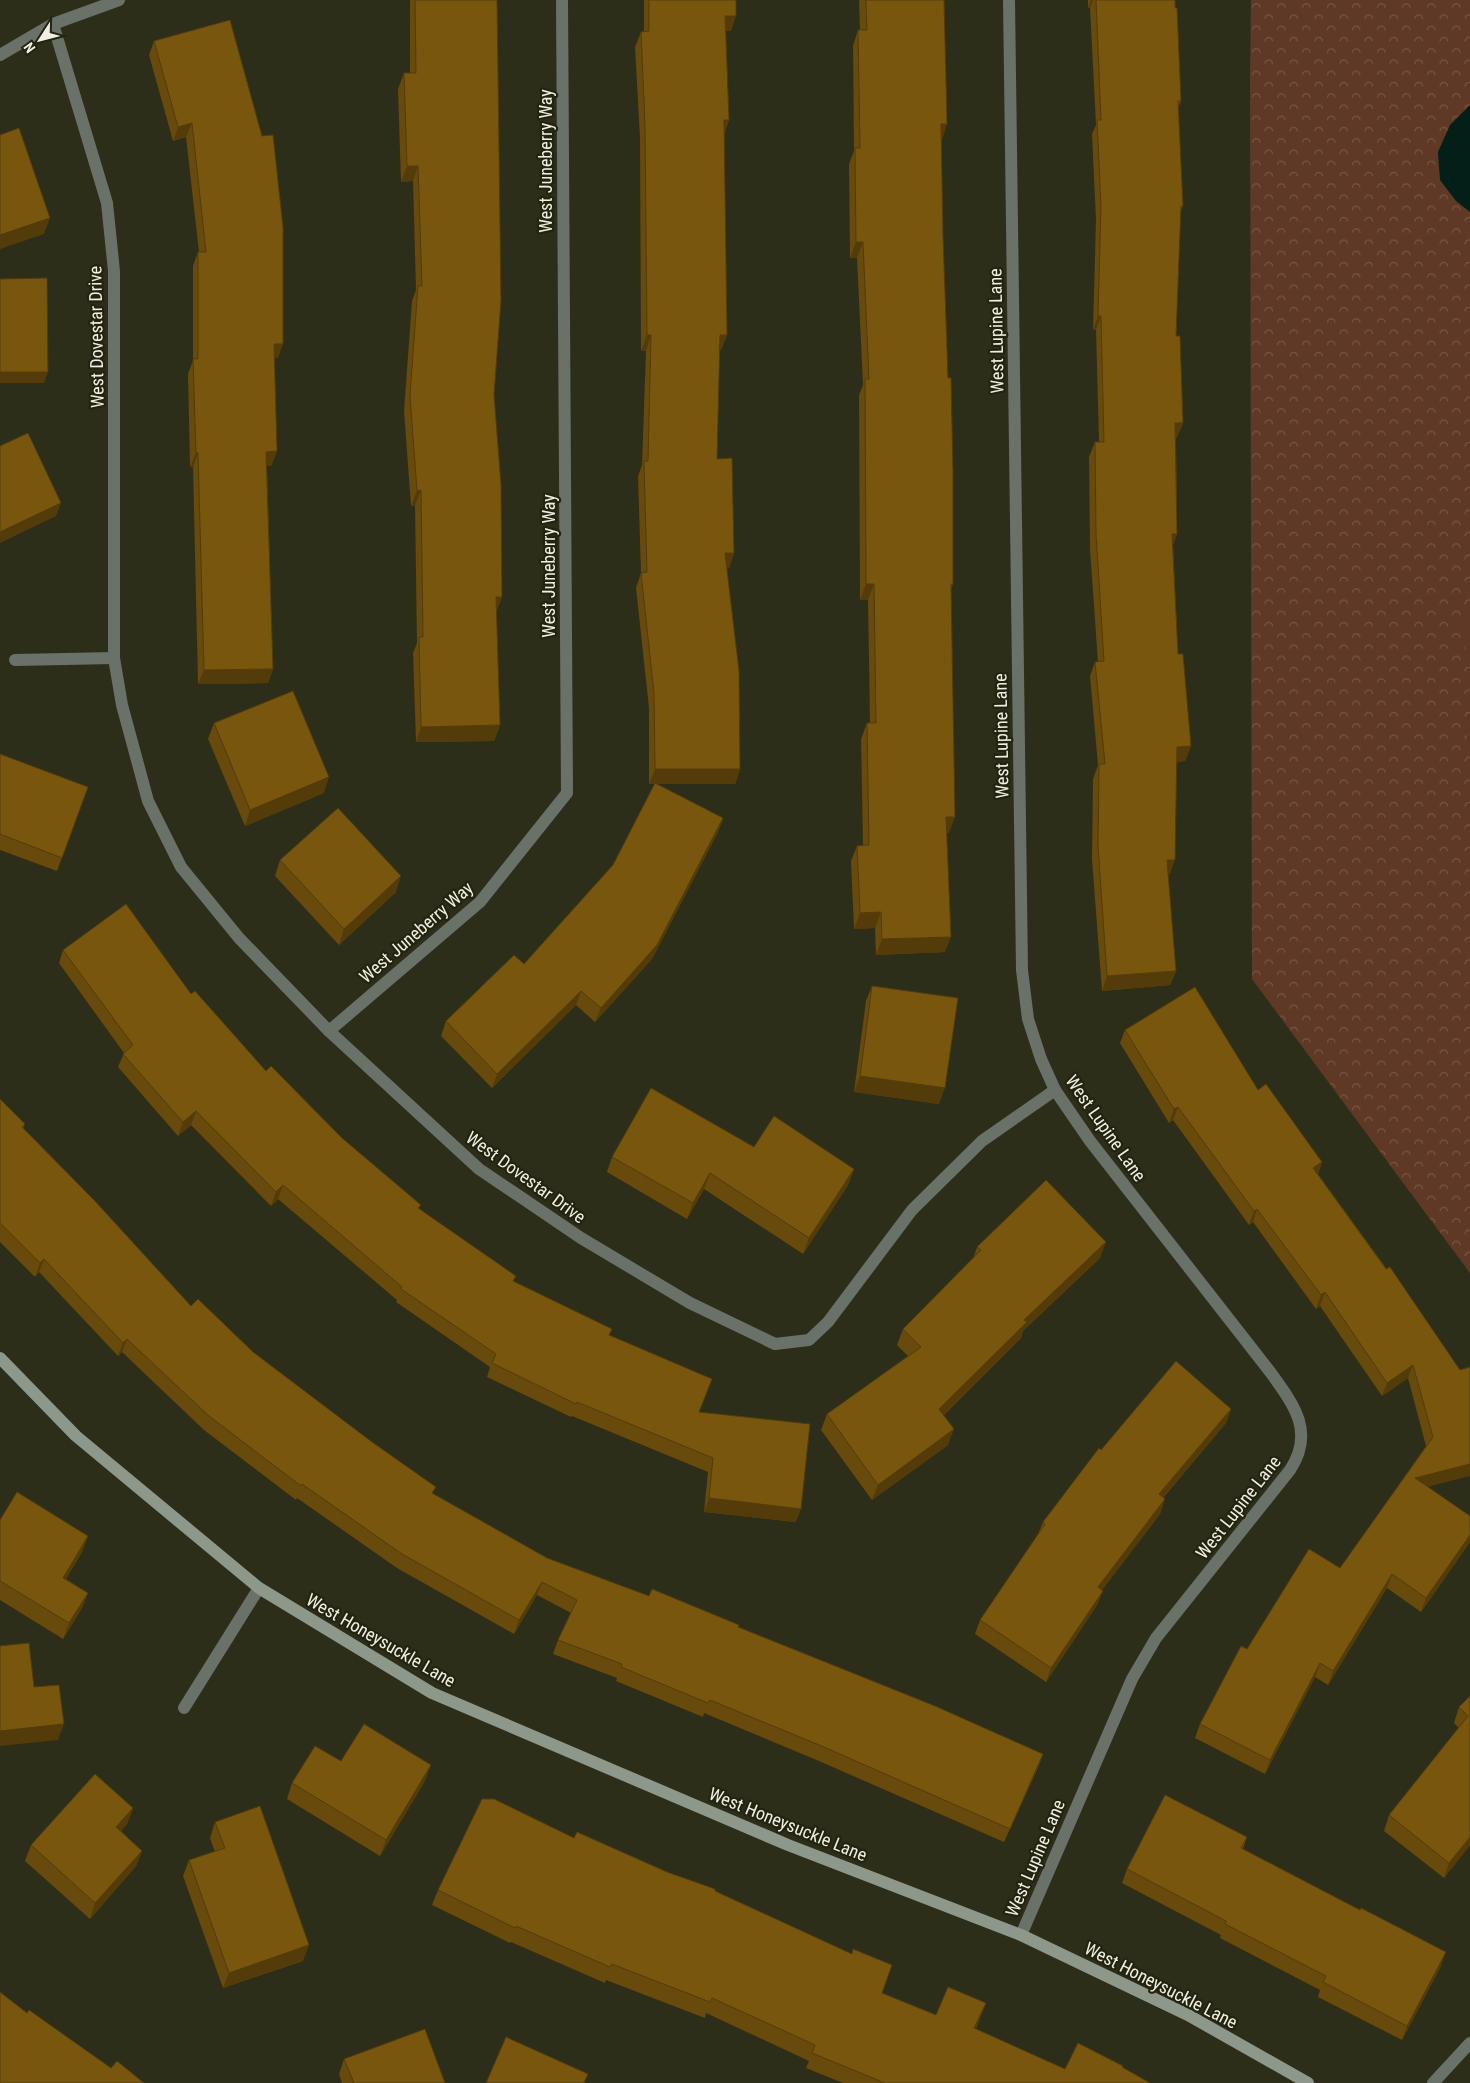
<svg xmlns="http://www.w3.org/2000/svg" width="1470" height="2083" viewBox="0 0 1470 2083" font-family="'Roboto Condensed',sans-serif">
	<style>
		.park { fill: url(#park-crowns) }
		.garden { fill: #5f3925 }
		.water { fill: #031f18 }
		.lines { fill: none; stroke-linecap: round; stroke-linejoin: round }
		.street { stroke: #6a7169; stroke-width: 12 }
		.secondary { stroke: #8d988b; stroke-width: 12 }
		.wall { fill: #674a0c }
		.shaded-wall { fill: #543c0a }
		.building { fill: #78560e; stroke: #543c0a }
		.labels { text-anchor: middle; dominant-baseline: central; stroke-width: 4.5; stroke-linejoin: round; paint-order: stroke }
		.street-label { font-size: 18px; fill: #eff0e3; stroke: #232410 }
	</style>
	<defs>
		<pattern id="park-crowns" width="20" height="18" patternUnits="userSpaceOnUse" patternTransform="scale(1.25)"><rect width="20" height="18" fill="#5f3925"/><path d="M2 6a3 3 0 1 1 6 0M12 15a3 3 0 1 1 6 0" fill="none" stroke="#765644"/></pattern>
	</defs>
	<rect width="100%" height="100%" fill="#2c2e1a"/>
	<polygon class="park" points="1251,0 1470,0 1470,1273 1252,979 1250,80"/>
	<g class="garden">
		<polygon points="1470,621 1470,660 1458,626"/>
		<polygon points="1470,719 1470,744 1462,722"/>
	</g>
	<polygon class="water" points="1470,105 1470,212 1456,201 1440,180 1438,152 1450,125"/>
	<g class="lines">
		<g class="street">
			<path d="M1009,0l13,970 6,49 13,40 14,31 35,51 181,232c23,32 44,59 19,97l-134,168 -24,41 -111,256"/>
			<polyline points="53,24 107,203 114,271 114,658 122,705 148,801 181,867 239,938 329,1031 479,1169 581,1238 690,1303 775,1344 809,1340 828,1322 912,1210 982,1141 1055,1090"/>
			<polyline points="0,55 53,24 119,0"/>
			<polyline points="15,660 114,658"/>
			<polyline points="329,1031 480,902 567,793 562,0"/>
			<polyline points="184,1708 259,1588"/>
			<polyline points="1433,2083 1470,2043"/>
		</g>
		<polyline class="secondary" points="0,1358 76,1436 259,1588 432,1693 788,1845 1021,1935 1188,2015 1308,2083"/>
	</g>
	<g class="wall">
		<polygon points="410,0 497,0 494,395 502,597 496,612 500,725 494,741 416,742 413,653 417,643 415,506 411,506 404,411 412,301 416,290 413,181 401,182 398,89 404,73 410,73"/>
		<polygon points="644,0 736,0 731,31 726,31 729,120 724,135 727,335 721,350 719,350 717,459 734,553 729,568 727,568 740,769 735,784 656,784 723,818 718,832 652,959 595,1022 576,1005 492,1088 441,1036 446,1021 524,964 613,865 655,784 649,784 649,708 636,588 641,573 638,476 642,465 646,351 641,351 640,138 635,47 641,32 644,32"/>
		<polygon points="859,0 944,0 947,124 941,140 943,236 953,584 951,589 949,833 947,833 945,952 876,955 875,928 854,929 851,861 857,846 863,845 861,739 867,723 870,723 868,600 860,600 859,395 863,385 857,258 850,258 849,164 854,151 853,46 858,30 860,30"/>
		<polygon points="1088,0 1175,0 1181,101 1178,108 1183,206 1180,213 1176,336 1183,423 1177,437 1176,438 1177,534 1173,545 1178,654 1191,746 1185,761 1176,762 1170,874 1168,874 1176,971 1170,985 1102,991 1092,859 1093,779 1098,765 1090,676 1095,662 1098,662 1090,549 1089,457 1095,442 1099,442 1096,330 1093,330 1096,220 1092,134 1096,125 1090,8 1088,8"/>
		<polygon points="230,20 278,358 274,358 277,451 271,466 267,466 273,669 268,683 198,684 193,467 190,467 188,374 193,360 193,266 198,252 199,252 186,137 173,141 149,55 154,41"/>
		<polygon points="214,723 324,793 245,826 208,739"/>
		<polygon points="0,755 88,787 57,871 0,850"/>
		<polygon points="280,860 396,892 339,945 275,876"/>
		<polygon points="63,950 191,994 266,1071 342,1138 420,1209 514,1282 609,1336 712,1379 699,1412 796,1522 704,1512 708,1472 572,1416 571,1417 487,1377 490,1367 396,1302 397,1300 278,1199 271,1206 191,1125 178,1136 118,1067 124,1053 59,963"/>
		<polygon points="872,986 939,1104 854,1092 866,1001"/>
		<polygon points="1125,1030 1258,1090 1322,1162 1318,1174 1460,1370 1428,1487 1470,1516 1470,1542 1421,1612 1387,1588 1328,1685 1315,1677 1265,1774 1195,1738 1200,1724 1247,1649 1340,1568 1426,1446 1408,1378 1382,1396 1320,1306 1316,1309 1253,1222 1249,1225 1173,1120 1169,1123 1120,1043"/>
		<polygon points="0,1099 25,1124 23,1129 191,1306 253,1352 433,1494 547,1558 649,1596 738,1627 1043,1754 1038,1768 1004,1842 819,1761 704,1713 703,1717 616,1681 617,1678 553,1654 558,1640 571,1613 537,1595 514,1634 397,1568 297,1498 296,1500 204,1430 122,1352 118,1356 39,1272 35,1277 0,1242"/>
		<polygon points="754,1147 854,1169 848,1185 803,1254 704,1189 687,1219 607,1172 612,1157"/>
		<polygon points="977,1247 1100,1258 1023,1331 1021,1338 944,1415 948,1445 872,1500 821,1430 827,1414 908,1356 897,1345 903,1329 973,1259"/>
		<polygon points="1231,1409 1226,1423 1163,1498 1160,1514 1102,1590 1097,1605 1046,1682 975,1634 980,1620 1038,1534 1043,1522 1101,1450"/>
		<polygon points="0,1520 88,1536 82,1552 66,1579 88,1593 82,1608 63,1639 0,1600"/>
		<polygon points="1470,1696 1470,1845 1444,1878 1384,1831 1389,1815 1459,1728 1454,1723 1459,1707"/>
		<polygon points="341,1761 425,1781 380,1856 287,1799 292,1783"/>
		<polygon points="133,1808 127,1824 121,1831 142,1851 136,1866 90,1919 25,1861 31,1845"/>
		<polygon points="215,1822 303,1961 223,1988 183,1876 189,1860 215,1852 210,1838"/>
		<polygon points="1247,1837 1243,1849 1441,1966 1402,2040 1318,1997 1320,1990 1220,1938 1221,1935 1122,1883 1127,1869"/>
		<polygon points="574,1838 667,1872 715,1891 882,1993 936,2015 980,2019 976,2029 1065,2069 1122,2067 1150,2083 843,2083 806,2068 809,2061 706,2013 705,2018 606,1980 605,1983 511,1942 510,1943 432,1905 438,1890"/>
		<polygon points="344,2059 445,2083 342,2083 339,2074"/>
	</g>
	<g class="shaded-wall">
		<polygon points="1091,0 1093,0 1090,8 1088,8"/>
		<polygon points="725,16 736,16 731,31 719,31"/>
		<polygon points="724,120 729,120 724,135"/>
		<polygon points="192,123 186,137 173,141 178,127"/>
		<polygon points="941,124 947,124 942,140 935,140"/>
		<polygon points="407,166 418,166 413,181 401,182"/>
		<polygon points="50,218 44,234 0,249 0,235"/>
		<polygon points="856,242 863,242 857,258 850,258"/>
		<polygon points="1098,316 1101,316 1096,330 1093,330"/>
		<polygon points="647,335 651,335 646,351 641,351"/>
		<polygon points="720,335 727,335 721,350 714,350"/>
		<polygon points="274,344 283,344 278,358 269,358"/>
		<polygon points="0,372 48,372 44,383 0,383"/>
		<polygon points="1175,423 1183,423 1177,437 1170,438"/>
		<polygon points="277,451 271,466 261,466 266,452"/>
		<polygon points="196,453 198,453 193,467 190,467"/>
		<polygon points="421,490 415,506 411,506 417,491"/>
		<polygon points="61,503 56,516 0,543 0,532"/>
		<polygon points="1172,534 1177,534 1172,548"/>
		<polygon points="725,553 734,553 729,568 720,568"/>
		<polygon points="866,584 874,584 868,600 860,600"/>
		<polygon points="496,597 502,597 496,613"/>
		<polygon points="273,669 268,683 198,684 204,670"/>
		<polygon points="500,725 494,741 416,742 421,727"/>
		<polygon points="1191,746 1185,761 1171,762 1177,747"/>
		<polygon points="655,769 740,769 735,784 649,784"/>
		<polygon points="329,777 324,793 245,826 250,810"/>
		<polygon points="946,817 955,817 949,833 941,833"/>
		<polygon points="723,818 718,832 652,959 595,1022 601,1008"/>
		<polygon points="1167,860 1175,860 1170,874 1162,874"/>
		<polygon points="401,876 396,892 339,945 344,929"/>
		<polygon points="881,912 875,928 854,929 860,913"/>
		<polygon points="951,937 945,952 876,955 882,939"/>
		<polygon points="1176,971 1170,985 1102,991 1107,976"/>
		<polygon points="581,991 576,1005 492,1088 497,1074"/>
		<polygon points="860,1076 945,1088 939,1104 854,1092"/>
		<polygon points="1178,1107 1173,1120 1169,1123 1174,1109"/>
		<polygon points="196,1111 191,1125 178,1136 183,1122"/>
		<polygon points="1322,1162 1317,1175 1313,1168"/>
		<polygon points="854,1169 848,1185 803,1254 809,1238"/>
		<polygon points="710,1173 704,1189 687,1219 693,1203"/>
		<polygon points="283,1185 278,1199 271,1206 276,1192"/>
		<polygon points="1257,1209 1253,1222 1249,1225 1254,1211"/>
		<polygon points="1106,1242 1100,1258 1023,1331 1021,1338 934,1425 939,1409 1024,1320"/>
		<polygon points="44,1259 39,1272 35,1277 40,1263"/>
		<polygon points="1325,1292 1320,1306 1316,1309 1321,1295"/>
		<polygon points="127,1339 122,1352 118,1356 123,1343"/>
		<polygon points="1413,1365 1408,1378 1382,1396 1387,1383"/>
		<polygon points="1231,1409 1226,1423 1153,1509 1159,1494"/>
		<polygon points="954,1429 948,1445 872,1500 878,1485"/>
		<polygon points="1470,1464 1470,1476 1411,1491 1415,1478"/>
		<polygon points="709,1498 801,1509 796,1522 704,1512"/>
		<polygon points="1165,1499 1160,1514 1093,1602 1098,1587"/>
		<polygon points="1470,1535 1470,1542 1421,1612 1426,1598"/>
		<polygon points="88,1536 82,1552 57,1593 63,1578"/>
		<polygon points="1392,1574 1387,1588 1328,1685 1333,1671"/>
		<polygon points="542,1582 537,1595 514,1634 519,1620"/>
		<polygon points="1103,1591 1097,1605 1046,1682 1051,1668"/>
		<polygon points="88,1593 82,1608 63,1639 69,1623"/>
		<polygon points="1320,1663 1315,1677 1265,1774 1270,1760"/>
		<polygon points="64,1724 58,1740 0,1746 0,1731"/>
		<polygon points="1043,1754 1038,1768 1004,1842 1010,1829"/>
		<polygon points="431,1765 425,1781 380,1856 386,1840"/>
		<polygon points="133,1808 127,1824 110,1843 116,1827"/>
		<polygon points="1470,1837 1470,1845 1444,1878 1449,1863"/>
		<polygon points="142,1851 136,1866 90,1919 95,1903"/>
		<polygon points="309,1945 303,1961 223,1988 229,1973"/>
		<polygon points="1446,1952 1441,1966 1402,2040 1407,2026"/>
		<polygon points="986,2003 980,2019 969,2043 974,2028"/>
	</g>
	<g class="building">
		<polygon points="415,0 497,0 501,300 494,395 501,485 502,597 496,597 500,725 421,727 419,637 423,637 421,490 417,491 410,395 418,286 422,286 418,166 407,166 404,73 416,73"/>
		<polygon points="649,0 736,0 736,16 725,16 729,120 724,120 727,335 720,335 717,459 732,458 734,553 725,553 739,671 740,769 655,769 654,693 641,573 647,572 644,461 648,461 651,335 647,335 645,123 641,32 649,31"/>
		<polygon points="866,0 944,0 947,124 941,124 943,236 948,378 951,378 953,471 953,584 951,584 955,817 946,817 951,937 882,939 881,912 860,913 857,846 869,845 867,723 876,723 874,584 866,584 865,379 869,379 863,242 856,242 855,148 860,148 858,30 867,30"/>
		<polygon points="1096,0 1175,0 1175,8 1177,8 1181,101 1178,101 1183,206 1181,206 1176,336 1180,336 1183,423 1175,423 1177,534 1172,534 1178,654 1183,654 1191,746 1177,747 1175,860 1167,860 1176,971 1107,976 1098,845 1099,764 1105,764 1095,662 1104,661 1096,534 1095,442 1104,442 1101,316 1098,316 1101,206 1097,120 1101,120"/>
		<polygon points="230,20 262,136 273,135 283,227 283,344 274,344 277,451 266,452 273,669 204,670 198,453 196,453 193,359 198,359 198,252 206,252 192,123 178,127 154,41"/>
		<polygon points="19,128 50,218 0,235 0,135"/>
		<polygon points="47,278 48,372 0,372 0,279"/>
		<polygon points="28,433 61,503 0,532 0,446"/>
		<polygon points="293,691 329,777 250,810 214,723"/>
		<polygon points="0,754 88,787 62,858 0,834"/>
		<polygon points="655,783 723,818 657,945 601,1008 581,991 497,1074 446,1021 514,955 524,964 613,865"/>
		<polygon points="338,808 401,876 344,929 280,860"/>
		<polygon points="126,904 191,994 195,991 266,1071 271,1066 342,1138 421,1205 418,1208 516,1276 513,1281 612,1329 609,1335 712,1379 699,1412 810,1424 801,1509 709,1498 713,1458 577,1402 576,1404 492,1363 496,1354 401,1289 402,1287 283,1185 276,1192 196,1111 183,1122 123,1054 133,1045 63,950"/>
		<polygon points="872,986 958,998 945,1088 860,1076"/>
		<polygon points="1195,987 1258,1090 1266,1084 1322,1162 1313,1168 1386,1269 1390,1267 1460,1370 1470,1367 1470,1464 1415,1478 1470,1516 1470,1535 1426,1598 1392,1574 1333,1671 1320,1663 1270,1760 1200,1724 1241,1646 1247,1649 1309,1549 1340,1568 1433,1437 1413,1365 1387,1383 1325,1292 1321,1295 1257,1209 1254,1211 1178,1107 1174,1109 1125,1030"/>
		<polygon points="651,1088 754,1147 774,1116 854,1169 809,1238 710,1173 693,1203 612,1157"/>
		<polygon points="0,1099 25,1124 22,1127 94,1200 191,1306 198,1299 253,1352 372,1442 436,1487 432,1493 547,1558 649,1596 652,1589 739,1625 738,1627 935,1706 1043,1754 1010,1829 824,1747 710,1700 708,1703 621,1667 622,1664 558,1640 577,1600 542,1582 519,1620 402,1554 302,1484 301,1486 209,1416 127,1339 123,1343 44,1259 40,1263 0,1223"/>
		<polygon points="1046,1180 1106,1242 1024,1320 1027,1322 939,1409 954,1429 878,1485 827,1414 921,1347 903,1329 981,1250 977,1247"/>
		<polygon points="1176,1361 1231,1409 1159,1494 1165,1499 1098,1587 1103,1591 1051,1668 980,1620 1045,1524 1043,1522 1099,1448 1101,1450"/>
		<polygon points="17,1492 88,1536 63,1578 88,1593 69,1623 0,1581 0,1520"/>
		<polygon points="29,1643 34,1687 59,1685 64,1724 0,1731 0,1646"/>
		<polygon points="1470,1696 1470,1837 1449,1863 1389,1815 1468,1716 1459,1707"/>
		<polygon points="364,1724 431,1765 386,1840 292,1783 315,1746 341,1761"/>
		<polygon points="95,1774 133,1808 116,1827 142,1851 95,1903 31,1845"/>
		<polygon points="1165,1795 1247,1837 1241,1848 1360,1910 1361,1908 1446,1952 1407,2026 1323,1982 1326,1976 1225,1924 1226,1921 1127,1869"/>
		<polygon points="482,1799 494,1799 574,1838 577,1832 667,1872 715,1889 715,1891 852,1954 853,1949 892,1965 882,1993 936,2015 948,1987 986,2003 974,2028 1065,2069 1078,2043 1123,2066 1122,2067 1150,2083 885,2083 812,2053 815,2045 712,1998 710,2002 612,1964 610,1967 516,1926 515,1928 438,1890"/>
		<polygon points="260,1806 309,1945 229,1973 189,1860 225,1848 215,1822"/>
		<polygon points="0,1992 27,2013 29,2010 111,2068 117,2061 144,2083 0,2083"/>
		<polygon points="425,2029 445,2083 354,2083 344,2059"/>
		<polygon points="506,2037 588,2074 584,2083 486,2083"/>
	</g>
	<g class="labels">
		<g class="street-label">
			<text transform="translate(545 161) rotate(-90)">West Juneberry Way</text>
			<text transform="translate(996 331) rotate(-91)">West Lupine Lane</text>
			<text transform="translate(96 337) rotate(-91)">West Dovestar Drive</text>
			<text transform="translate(548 566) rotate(-90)">West Juneberry Way</text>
			<text transform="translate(1001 736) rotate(-91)">West Lupine Lane</text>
			<text transform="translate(416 932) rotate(-41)">West Juneberry Way</text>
			<text transform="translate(1106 1128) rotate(55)">West Lupine Lane</text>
			<text transform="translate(526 1177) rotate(36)">West Dovestar Drive</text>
			<text transform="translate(1238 1507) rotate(-52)">West Lupine Lane</text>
			<text transform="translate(381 1640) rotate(30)">West Honeysuckle Lane</text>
			<text transform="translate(788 1824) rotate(22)">West Honeysuckle Lane</text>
			<text transform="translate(1035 1858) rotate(-67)">West Lupine Lane</text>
			<text transform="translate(1161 1985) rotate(27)">West Honeysuckle Lane</text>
		</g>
	</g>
	<g transform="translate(40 40) rotate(234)" stroke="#232410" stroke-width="4" paint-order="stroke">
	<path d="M0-4L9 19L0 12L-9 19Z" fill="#eff0e3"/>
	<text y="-8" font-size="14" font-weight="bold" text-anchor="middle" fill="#eff0e3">N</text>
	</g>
</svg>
